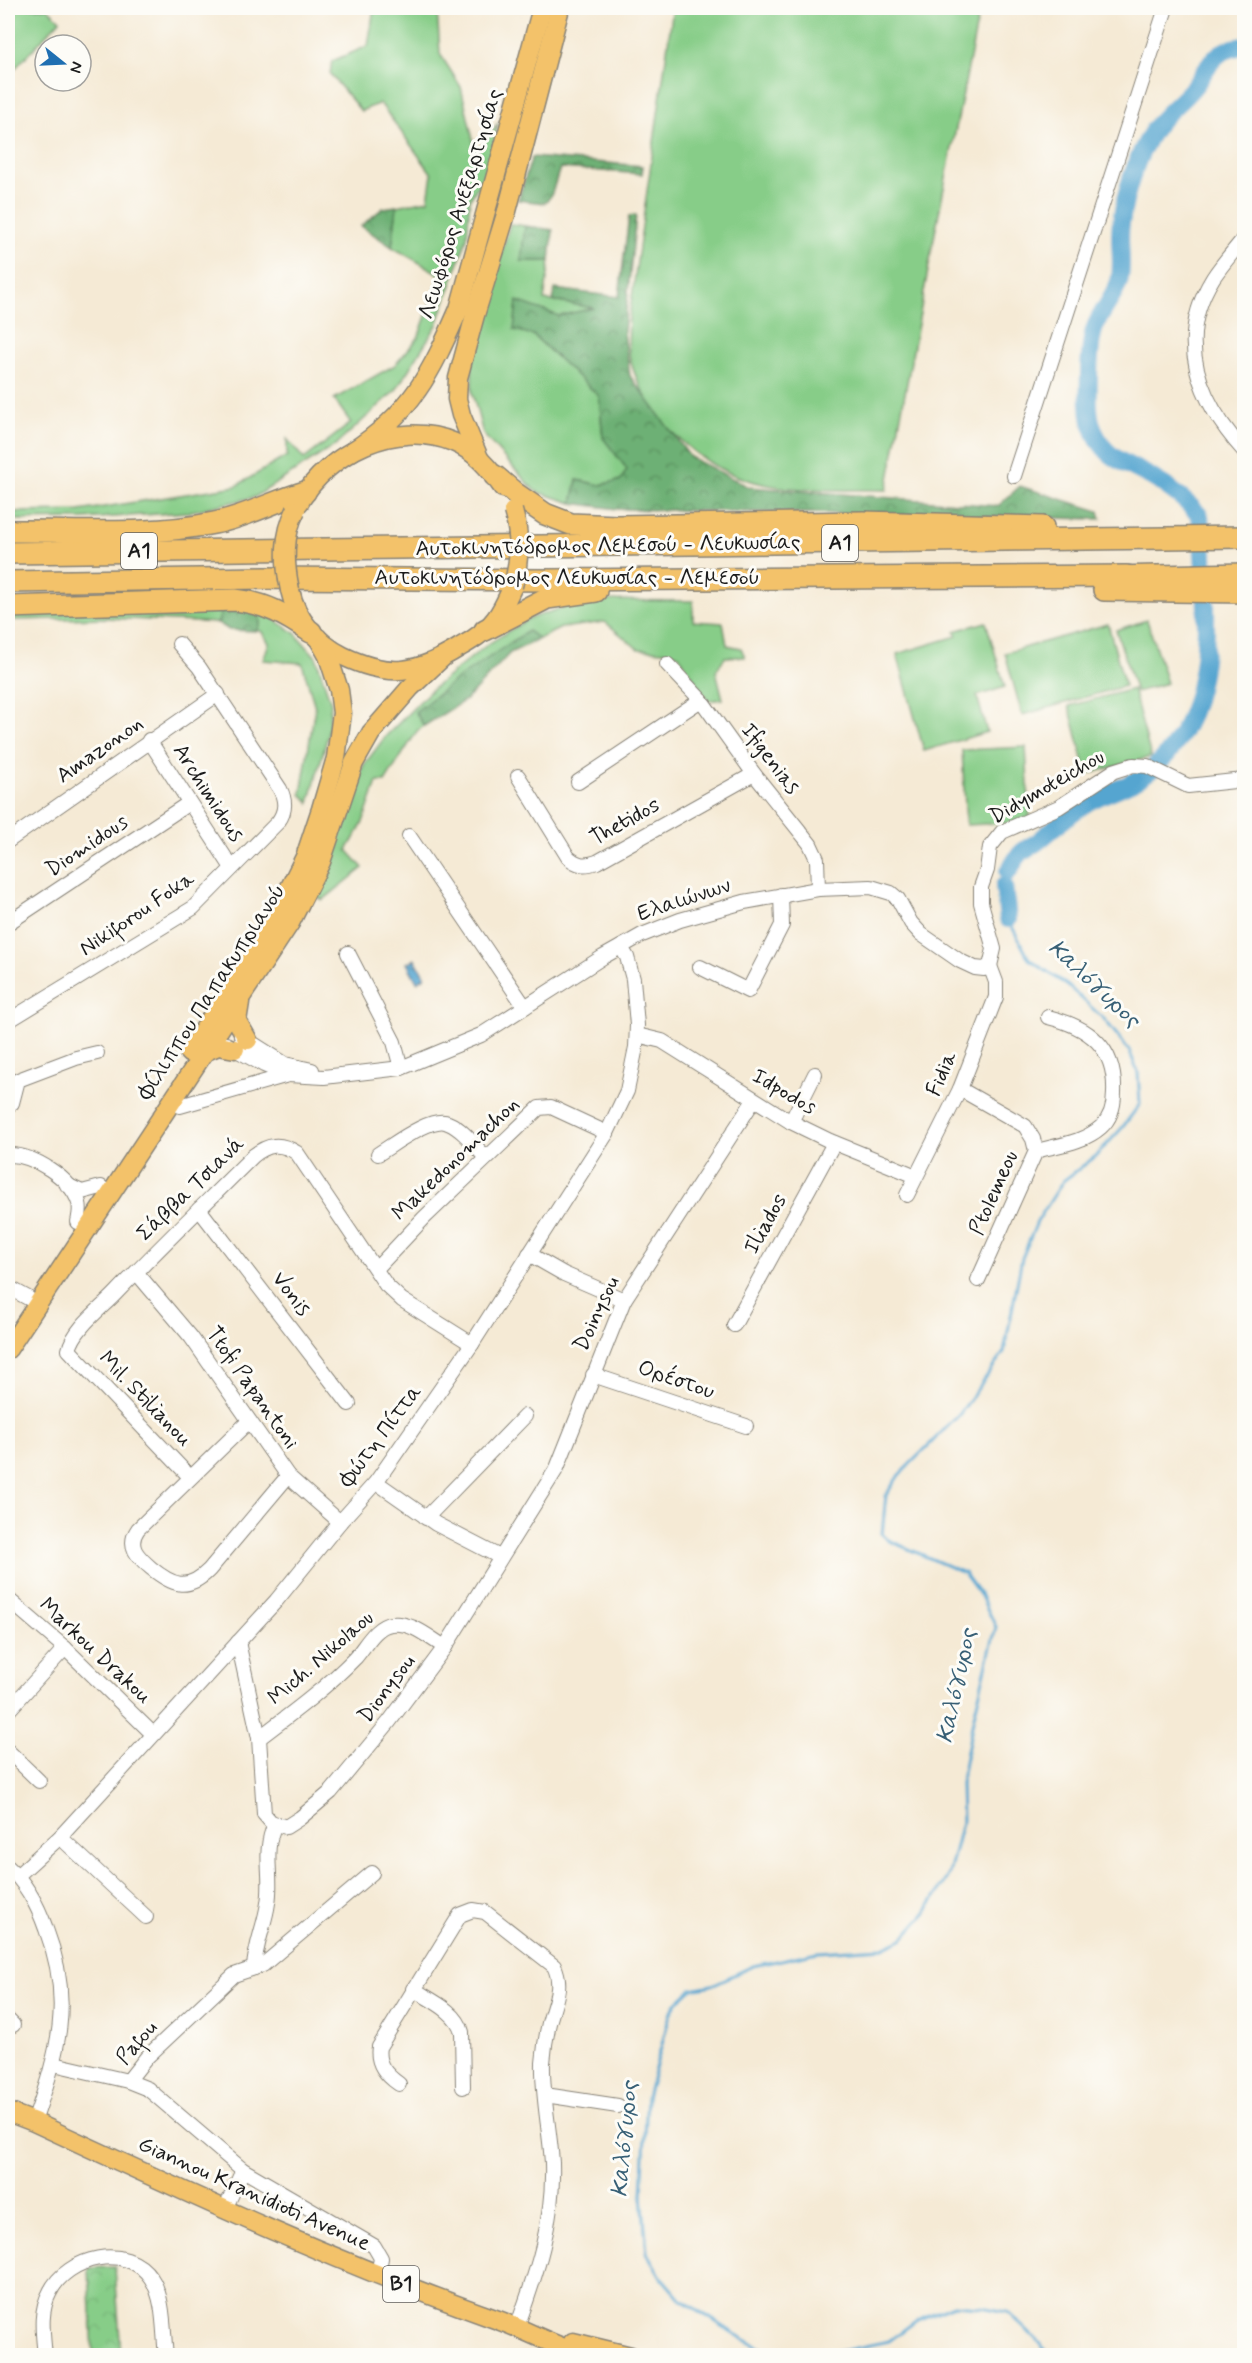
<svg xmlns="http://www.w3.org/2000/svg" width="1252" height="2363" viewBox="0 0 1252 2363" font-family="Mynerve,sans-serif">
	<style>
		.grass { fill: #87cd88; stroke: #527452; stroke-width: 1.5 }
		.forest { fill: url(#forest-crowns); stroke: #446648; stroke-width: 1.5 }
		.park { fill: url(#park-crowns); stroke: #527452; stroke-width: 1.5 }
		.water { fill: url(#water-waves); stroke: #386076; stroke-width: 1.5 }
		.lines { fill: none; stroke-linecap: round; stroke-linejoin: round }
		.stream { stroke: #55a5d0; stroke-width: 3 }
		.river { stroke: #55a5d0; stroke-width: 18 }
		.minor-casing { stroke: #888378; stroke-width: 16 }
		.major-casing { stroke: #888378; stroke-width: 21 }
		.highway-casing { stroke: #888378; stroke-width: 24 }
		.minor { stroke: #fff; stroke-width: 14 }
		.major { stroke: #f3c26a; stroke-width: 18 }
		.highway { stroke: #f3c26a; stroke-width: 21 }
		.major-bridge-casing { stroke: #888378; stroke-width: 21; stroke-linecap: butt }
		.major-bridge { stroke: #f3c26a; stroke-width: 18 }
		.labels { text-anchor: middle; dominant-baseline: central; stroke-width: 6; stroke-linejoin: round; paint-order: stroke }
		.shield { fill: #fdfcf7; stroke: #605f5e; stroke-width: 1.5 }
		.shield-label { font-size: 21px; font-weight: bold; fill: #1c1c1c }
		.street-label { font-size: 22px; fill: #1c1c1c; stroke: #fdfcf7 }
		.water-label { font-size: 24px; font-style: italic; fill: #386076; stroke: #fdfcf7 }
	</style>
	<defs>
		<pattern id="forest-crowns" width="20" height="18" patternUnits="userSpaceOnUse" patternTransform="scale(1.5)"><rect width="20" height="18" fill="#6db074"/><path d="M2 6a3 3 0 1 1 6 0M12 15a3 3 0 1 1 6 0" fill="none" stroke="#598e5e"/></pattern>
		<pattern id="park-crowns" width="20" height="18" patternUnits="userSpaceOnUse" patternTransform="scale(1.5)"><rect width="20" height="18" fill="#87cd88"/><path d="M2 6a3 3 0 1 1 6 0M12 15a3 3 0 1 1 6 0" fill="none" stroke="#74af75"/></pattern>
		<pattern id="water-waves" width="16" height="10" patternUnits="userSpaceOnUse" patternTransform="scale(1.5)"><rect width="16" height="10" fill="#55a5d0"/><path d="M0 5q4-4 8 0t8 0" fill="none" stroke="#4686a8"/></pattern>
	</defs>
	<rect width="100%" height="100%" fill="#fdfcf7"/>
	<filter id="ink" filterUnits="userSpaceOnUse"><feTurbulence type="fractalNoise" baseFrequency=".0167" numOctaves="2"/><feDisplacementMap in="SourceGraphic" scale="12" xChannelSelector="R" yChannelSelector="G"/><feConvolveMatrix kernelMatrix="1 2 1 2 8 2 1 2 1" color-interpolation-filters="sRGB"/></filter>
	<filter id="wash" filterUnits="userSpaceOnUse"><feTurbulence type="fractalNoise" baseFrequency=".008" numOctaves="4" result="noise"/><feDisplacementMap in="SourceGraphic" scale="24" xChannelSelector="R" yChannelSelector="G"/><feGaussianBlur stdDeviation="1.35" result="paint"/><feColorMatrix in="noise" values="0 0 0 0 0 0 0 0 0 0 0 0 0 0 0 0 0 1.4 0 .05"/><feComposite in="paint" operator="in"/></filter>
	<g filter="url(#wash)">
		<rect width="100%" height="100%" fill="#f5ead5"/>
		<g class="grass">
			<polygon points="8,8 47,8 60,20 8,76"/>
			<polygon points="374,8 437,8 440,54 461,87 476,153 498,123 488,170 470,199 467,238 437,325 396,390 336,445 255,497 188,512 83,519 8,520 8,512 79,511 236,486 287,456 287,439 304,459 351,423 334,399 395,365 418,338 441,275 392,247 397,206 428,200 432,174 380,103 361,111 330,74 332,61 368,46"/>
			<path d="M673,8h307l-45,225 -48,257c-40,-1 -94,3 -132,-8 -58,-15 -109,-65 -125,-123 -3,-12 -1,-28 -1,-41z"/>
			<polygon points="510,224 525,226 522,261 550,261 544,300 596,308 559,316 517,302 533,335 599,396 603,437 627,469 621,480 600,485 577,480 572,503 535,491 508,462 483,434 472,392 472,354"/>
			<polygon points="586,600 693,601 693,621 723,623 727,645 741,648 745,657 725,657 716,671 723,699 708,701 679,655 663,651 638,649 605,622 561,628 539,639 528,631 416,712 424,726 417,731 385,782 377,782 362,825 347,850 363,868 323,900 315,896 363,766 385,737 431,690 488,644 528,619"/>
			<polygon points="223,605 218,623 107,618 8,620 8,615"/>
			<polygon points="258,609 294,632 316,657 331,703 328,735 309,803 301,794 315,707 302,663 263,660 269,643 261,631 256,631 260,623"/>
			<polygon points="1147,620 1167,683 1136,692 1116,630"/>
			<polygon points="986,622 1005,687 977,696 987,732 924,751 897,654 957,636 955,631"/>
			<polygon points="1108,624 1125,686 1022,715 1005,653"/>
			<polygon points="1133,689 1151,757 1087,774 1069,706"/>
			<polygon points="1026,747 1030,822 966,825 962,750"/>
		</g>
		<g class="forest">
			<polygon points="532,157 643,166 642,174 560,168 551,196 545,203 518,200"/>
			<polygon points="397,206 392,247 361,226 383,208"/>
			<polygon points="636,215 624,332 630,376 690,457 749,487 998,506 1020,486 1099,511 1101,519 617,509 572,503 577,480 600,485 621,480 627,469 603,438 599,396 533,335 514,330 517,301 559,316 594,308 553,301 555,289 619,297 629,216"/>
			<polygon points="525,226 553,230 550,261 521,261"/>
			<polygon points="223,605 258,609 260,623 256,631 229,630 218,623"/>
			<polygon points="528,631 539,639 510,653 467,699 424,726 415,712 457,679"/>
		</g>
		<polygon class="park" points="115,2267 121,2355 93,2355 89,2268"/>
		<polygon class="water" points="415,959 425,977 417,982 407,963"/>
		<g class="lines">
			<g class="stream">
				<polyline points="781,2356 758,2347 735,2334 680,2299 661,2277 647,2253 642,2195 647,2097 670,2015 676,2003 691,1989 712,1985 753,1966 818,1952 883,1948 902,1939 926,1912 949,1874 962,1822 961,1783 973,1720 996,1627 981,1596 964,1573 888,1540 882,1534 886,1495 899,1475 959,1415 1004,1352 1022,1258 1037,1222 1063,1181 1096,1156 1122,1128 1140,1104 1138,1073 1129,1050 1104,1019 1068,986 1029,959 1008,919"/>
				<polyline points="818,2356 889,2341 917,2320 954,2305 981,2307 1007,2312 1041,2344 1048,2356"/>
			</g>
			<g class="river">
				<path d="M1008,872c4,-6 8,-14 13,-19 4,-4 10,-7 15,-10 19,-15 36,-33 58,-44 15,-8 32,-12 46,-21 85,-55 66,-177 60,-262 -14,-16 -31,-29 -49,-39 -28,-16 -48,-18 -59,-52 -6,-15 -3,-79 2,-95 5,-17 24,-37 26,-53 3,-18 -2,-36 1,-54 4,-31 16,-68 33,-94 10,-15 26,-26 38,-40 19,-23 18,-39 52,-43"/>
				<polyline points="1004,886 1008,919"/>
			</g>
		</g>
	</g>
	<g filter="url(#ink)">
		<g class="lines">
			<defs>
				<g id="minor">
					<path d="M1244,238c-10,13 -22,26 -31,40 -39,63 -14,123 31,173"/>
					<polyline points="1014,476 1166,8"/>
					<polyline points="667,664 701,700 754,774 810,844 817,859 818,889"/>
					<polyline points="149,740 232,868"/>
					<path d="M518,776l50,81c10,9 17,9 29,5l157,-88"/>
					<polyline points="578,782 701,700"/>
					<polyline points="409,836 525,1007"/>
					<polyline points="8,841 218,694"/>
					<polyline points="8,923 189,803"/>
					<polyline points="348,953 394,1042 401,1068"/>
					<polyline points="990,966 994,949 981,903 981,887 987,870 990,847 1002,832 1059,807 1114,771 1133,765 1147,766 1188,786 1244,780"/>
					<polyline points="700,967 748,991 782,925 781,895"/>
					<path d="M8,1021l185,-113 85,-86c8,-11 8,-21 2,-33l-81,-122 -20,-23"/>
					<polyline points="637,1035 662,1041 791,1122 830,1141 916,1176"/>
					<polyline points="241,1036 285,1064 312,1070"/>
					<polyline points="226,1044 264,1065 288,1075 324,1077 401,1068 481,1035 603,957 642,935 680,920 744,902 818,889 871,887 891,893 898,899 911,923 921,934 960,961 975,968 984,969 990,966"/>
					<polyline points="960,1089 1025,1126 1033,1139 1036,1151 978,1280"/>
					<polyline points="12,1103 18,1080 76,1058 97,1053"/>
					<polyline points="180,1106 288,1075"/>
					<polyline points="791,1122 815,1074"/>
					<path d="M1036,1151c22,-6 47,-8 65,-24 10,-9 13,-21 13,-34 2,-46 -25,-66 -66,-76"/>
					<path d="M378,1154c15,-9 54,-39 70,-31 15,6 27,23 38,35"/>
					<path d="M8,1155c25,-1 63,23 71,48 2,7 0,13 -1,19"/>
					<polyline points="67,1185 82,1192 101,1187"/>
					<polyline points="907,1195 960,1089 996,997 996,982 990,966"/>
					<polyline points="199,1209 349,1404"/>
					<polyline points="529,1254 564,1274 624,1300"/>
					<polyline points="376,1269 424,1218 539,1108 551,1107 607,1133"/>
					<polyline points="136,1272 191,1337 288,1476 340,1522"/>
					<polyline points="8,1287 28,1298"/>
					<polyline points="734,1325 834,1143"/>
					<polyline points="593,1375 746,1426"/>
					<path d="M248,1422l-110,107c-12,17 0,28 13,39 21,17 36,24 58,2l79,-94"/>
					<path d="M190,1477l-121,-127c5,-22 32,-41 47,-57 44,-46 91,-91 137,-137 15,-12 27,-14 44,-3l89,132 16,15 70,44"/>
					<polyline points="376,1482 436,1524 500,1557"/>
					<polyline points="426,1518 525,1416"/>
					<polyline points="8,1599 65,1648 153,1734"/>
					<polyline points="238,1642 259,1738 264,1814 271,1822 286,1827 300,1818 331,1792 389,1722 445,1647 557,1468 624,1300 754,1100"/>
					<polyline points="8,1711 65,1648"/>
					<path d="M259,1738c33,-25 67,-50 96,-80 10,-11 20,-32 36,-34 20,-3 37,13 54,23"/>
					<polyline points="8,1751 39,1781"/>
					<polyline points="60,1837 146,1917"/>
					<path d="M8,1867c18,16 30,39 38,62 28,73 12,123 -12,193"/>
					<polyline points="17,1876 60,1837 276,1601 340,1522 376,1482 472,1344 607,1133 627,1091 636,1047 637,1025 633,979 627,957 621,947"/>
					<path d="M254,1968c1,-23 11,-43 14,-65 5,-28 -6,-51 7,-79"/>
					<path d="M413,1989c17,11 44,22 49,43l1,55"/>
					<polyline points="8,2020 13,2025"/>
					<polyline points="54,2064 128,2081 148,2089 243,2170 374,2246 381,2258 378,2275"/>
					<polyline points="128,2081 147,2057 234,1975 263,1965 372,1873"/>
					<path d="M399,2084c-13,-9 -23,-20 -20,-37l81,-132 13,-5 12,2 69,54c10,20 0,37 -5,57 -3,13 -5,27 -6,40 -1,32 7,68 9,100 2,59 -15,109 -35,164"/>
					<polyline points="545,2095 618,2106"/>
					<polyline points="225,2209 243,2170"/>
					<path d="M45,2356c-2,-22 -6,-44 5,-64 17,-35 77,-50 101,-14 14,21 12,54 15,78"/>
				</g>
				<g id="major">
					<path d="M351,452c61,-39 80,-79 108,-143l83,-301"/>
					<polyline points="479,458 461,415 457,399 458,378 475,315 507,211 560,8"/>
					<path d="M299,503c29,-51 97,-84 154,-61 22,9 37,27 50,46"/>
					<path d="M290,590c6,29 27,53 53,66 46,22 74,18 117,-9 13,-7 27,-16 36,-29 7,-9 12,-22 17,-32"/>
					<polyline points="240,1002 237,1021 248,1040"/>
					<polyline points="204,1052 218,1046 235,1049"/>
					<polyline points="189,1053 276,915 305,857 321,809 336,758 342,713 339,690 328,656 318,638"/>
					<polyline points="8,1349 290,923 321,862 354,763 371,733 410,688 442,658"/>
					<path d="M8,2112l26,10c153,71 306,142 464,198 30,11 58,27 89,36"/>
					<polyline points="573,2342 631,2356"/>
				</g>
				<g id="highway">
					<polyline points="495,476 516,494 545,514 571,524 617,526 863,522 1043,527"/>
					<path d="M8,531c68,-1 138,6 206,-8 32,-6 60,-22 91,-31"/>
					<polyline points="8,553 1244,537"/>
					<polyline points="1113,577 1244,574"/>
					<polyline points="8,582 266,578 547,580 1127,576"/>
					<polyline points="1104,590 1244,592"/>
					<path d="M8,607l227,-7c30,3 51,15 76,32"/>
					<polyline points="485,630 547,598 596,591"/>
				</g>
			</defs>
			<use href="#minor" class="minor-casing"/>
			<use href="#major" class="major-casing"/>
			<use href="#highway" class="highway-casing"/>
			<use href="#minor" class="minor"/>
			<use href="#major" class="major"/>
			<use href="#highway" class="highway"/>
			<defs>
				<g id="major-bridge">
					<path d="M513,511c8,26 7,49 0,75"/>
					<path d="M290,590c-6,-28 -7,-55 6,-80"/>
				</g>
			</defs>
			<use href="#major-bridge" class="major-bridge-casing"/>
			<use href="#major-bridge" class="major-bridge"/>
		</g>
	</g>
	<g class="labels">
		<g class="shield">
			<rect x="822" y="525" width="36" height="36" rx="4.5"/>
			<rect x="121" y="533" width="36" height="36" rx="4.5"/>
			<rect x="383" y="2266" width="36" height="36" rx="4.5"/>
		</g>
		<g class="shield-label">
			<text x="840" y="543">A1</text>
			<text x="139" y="551">A1</text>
			<text x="401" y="2284">B1</text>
		</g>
		<g class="street-label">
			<text transform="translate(461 204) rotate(-73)">Λεωφόρος Ανεξαρτησίας</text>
			<text transform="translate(608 546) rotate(-1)">Αυτοκινητόδρομος Λεμεσού - Λευκωσίας</text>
			<text x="567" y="578">Αυτοκινητόδρομος Λευκωσίας - Λεμεσού</text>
			<text transform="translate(100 750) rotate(-35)">Amazonon</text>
			<text transform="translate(770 759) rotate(53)">Ifigenias</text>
			<text transform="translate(1047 787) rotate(-30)">Didymoteichou</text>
			<text transform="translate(208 793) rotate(57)">Archimidous</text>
			<text transform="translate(625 822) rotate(-29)">Thetidos</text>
			<text transform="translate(87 846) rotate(-34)">Diomidous</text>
			<text transform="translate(684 900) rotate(-18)">Ελαιώνων</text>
			<text transform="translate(137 914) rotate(-34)">Nikiforou Foka</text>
			<text transform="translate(212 992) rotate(-57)">Φίλιππου Παπακυπριανού</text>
			<text transform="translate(942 1074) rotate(-67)">Fidia</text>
			<text transform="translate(784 1092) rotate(30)">Idpodos</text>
			<text transform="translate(456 1159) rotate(-44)">Makedonomachon</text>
			<text transform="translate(191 1189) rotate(-44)">Σάββα Τσιανά</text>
			<text transform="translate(994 1193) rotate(-66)">Ptolemeou</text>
			<text transform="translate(766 1224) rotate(-61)">Iliados</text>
			<text transform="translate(291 1294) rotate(53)">Vonis</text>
			<text transform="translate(597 1314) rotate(-65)">Doinysou</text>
			<text transform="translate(676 1380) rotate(19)">Ορέστου</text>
			<text transform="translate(252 1388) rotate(55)">Ttofi Papantoni</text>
			<text transform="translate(145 1399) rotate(46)">Mil. Stilianou</text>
			<text transform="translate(381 1436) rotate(-53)">Φώτη Πίττα</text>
			<text transform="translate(95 1651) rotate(43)">Markou Drakou</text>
			<text transform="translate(321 1658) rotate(-41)">Mich. Nikolaou</text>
			<text transform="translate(387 1689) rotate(-53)">Dionysou</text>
			<text transform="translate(137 2043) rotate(-49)">Pafou</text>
			<text transform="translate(254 2194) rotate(24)">Giannou Kranidioti Avenue</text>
		</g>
		<g class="water-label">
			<text transform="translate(1094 984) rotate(43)">Καλόγυρος</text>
			<text transform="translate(957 1686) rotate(-78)">Καλόγυρος</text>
			<text transform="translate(625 2139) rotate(-85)">Καλόγυρος</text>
		</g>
	</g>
	<rect width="1252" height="2363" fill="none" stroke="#fdfcf7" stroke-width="30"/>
	<g transform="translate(63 63) rotate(108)"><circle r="28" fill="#fdfcf7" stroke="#a3a29f" stroke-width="1.5"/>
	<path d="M0-4.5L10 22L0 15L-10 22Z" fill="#1f6fb2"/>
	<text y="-9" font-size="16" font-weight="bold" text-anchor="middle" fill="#1c1c1c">N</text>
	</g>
</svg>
